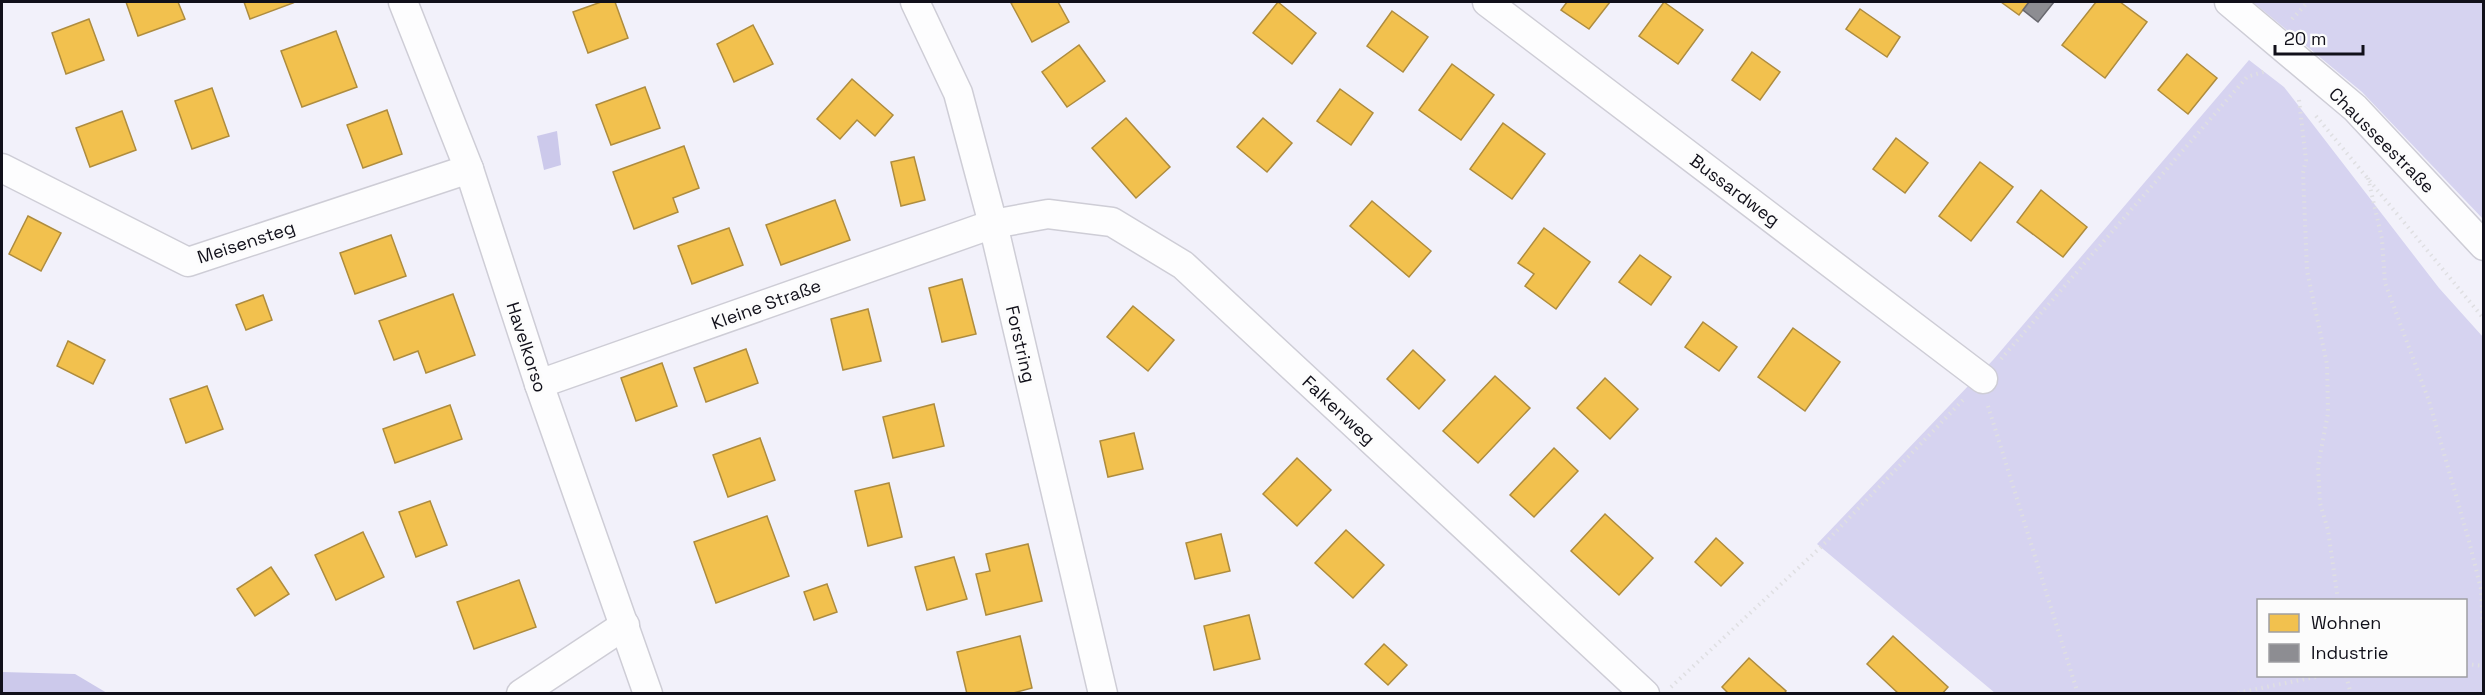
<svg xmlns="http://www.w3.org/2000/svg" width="2485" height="695" viewBox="0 0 2485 695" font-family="'Space Grotesk',sans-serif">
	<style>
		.forest { fill: #d6d3f0; fill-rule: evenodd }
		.water { fill: #ccc9eb }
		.homes { fill: #f2c14e; stroke: #ae8c3e; stroke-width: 1.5 }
		.industry { fill: #8d8d92; stroke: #68686e; stroke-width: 1.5 }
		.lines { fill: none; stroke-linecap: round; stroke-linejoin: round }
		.minor-casing { stroke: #cecdd6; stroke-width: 31 }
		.path { stroke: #dfdfe2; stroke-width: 4; stroke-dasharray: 1.5 4.5; stroke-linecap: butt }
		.minor { stroke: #fdfdfe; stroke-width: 28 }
		.labels { text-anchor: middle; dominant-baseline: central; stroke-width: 6; stroke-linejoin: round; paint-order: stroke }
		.street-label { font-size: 18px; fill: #11101a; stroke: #fcfcfc }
	</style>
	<rect width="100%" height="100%" fill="#f2f1fa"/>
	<g class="forest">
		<polygon points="2253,2 2483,2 2483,219 2362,92"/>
		<path d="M2249,60l35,27 155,201 44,49v356h-488l-178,-149 176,-184zM2258,600h208v76h-208z"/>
	</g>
	<g class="water">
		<polygon points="557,131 561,165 544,170 537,136"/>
		<polygon points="2,672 75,674 107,693 2,693"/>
	</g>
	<g class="homes">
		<polygon points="126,2 178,2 185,19 138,36"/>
		<polygon points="244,2 292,2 293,3 250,19"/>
		<polygon points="601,2 615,2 628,38 588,53 573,12"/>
		<polygon points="1014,2 1058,2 1069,22 1032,42 1011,3"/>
		<polygon points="1278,2 1316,33 1292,64 1253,33"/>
		<polygon points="1567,2 1610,2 1589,29 1561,10"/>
		<polygon points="1664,2 1703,30 1678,64 1639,36"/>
		<polygon points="2001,2 2029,2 2019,15"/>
		<polygon points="2096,2 2120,2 2147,22 2105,78 2062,45"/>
		<polygon points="1860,9 1900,37 1887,57 1846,29"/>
		<polygon points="1392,11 1428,37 1403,72 1367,46"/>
		<polygon points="89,19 104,60 66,74 52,33"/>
		<polygon points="753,25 773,64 734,82 717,44"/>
		<polygon points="336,31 357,87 302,107 281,51"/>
		<polygon points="1079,45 1105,81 1067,107 1042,72"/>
		<polygon points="1752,52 1780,72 1760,100 1732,80"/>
		<polygon points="2187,54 2217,78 2188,114 2158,90"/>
		<polygon points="1452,64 1494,95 1461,140 1419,110"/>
		<polygon points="852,79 893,115 875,136 857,120 840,139 817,119"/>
		<polygon points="645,87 660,128 611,145 596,105"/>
		<polygon points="212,88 229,136 192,149 175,101"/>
		<polygon points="1340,89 1373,113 1351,145 1317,121"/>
		<polygon points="387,110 402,154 363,168 347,125"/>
		<polygon points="122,111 136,150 90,167 76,128"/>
		<polygon points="1126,118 1170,167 1136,198 1092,148"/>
		<polygon points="1263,118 1292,143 1267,172 1237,147"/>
		<polygon points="1503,123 1545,154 1512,199 1470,169"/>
		<polygon points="1896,138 1928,163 1905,193 1873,169"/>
		<polygon points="684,146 699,188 673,198 678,212 634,229 613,172"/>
		<polygon points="914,157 925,200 901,206 891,162"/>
		<polygon points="1980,162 2013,187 1971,241 1939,216"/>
		<polygon points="2041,190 2087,227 2063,257 2017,222"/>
		<polygon points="835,200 850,240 781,265 766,225"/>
		<polygon points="1372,201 1431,251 1409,277 1350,226"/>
		<polygon points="28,216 61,233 41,271 9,254"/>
		<polygon points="729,228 743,265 692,284 678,246"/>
		<polygon points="1544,228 1590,262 1556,309 1525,286 1534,274 1518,263"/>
		<polygon points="391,235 406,276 355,294 340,253"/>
		<polygon points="1640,255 1671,277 1651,305 1619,282"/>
		<polygon points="962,279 976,334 942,342 929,288"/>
		<polygon points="453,294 475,355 426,373 418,351 394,360 379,321"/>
		<polygon points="263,295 272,320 246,330 236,305"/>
		<polygon points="1133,306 1174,340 1148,371 1107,337"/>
		<polygon points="868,309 881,361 843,370 831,319"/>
		<polygon points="1703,322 1737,347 1719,371 1685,347"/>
		<polygon points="1793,328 1840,362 1805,411 1758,377"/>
		<polygon points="68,341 105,360 93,384 57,366"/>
		<polygon points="746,349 758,383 706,402 694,368"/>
		<polygon points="1413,350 1445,380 1419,409 1387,379"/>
		<polygon points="662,363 677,406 636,421 621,378"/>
		<polygon points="1495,376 1530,408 1478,463 1443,431"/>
		<polygon points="1605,378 1638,409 1610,439 1577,408"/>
		<polygon points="207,386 223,429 186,443 170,399"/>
		<polygon points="934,404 944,446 893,458 883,417"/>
		<polygon points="450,405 462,439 395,463 383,429"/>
		<polygon points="1134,433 1143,469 1108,477 1100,441"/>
		<polygon points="760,438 775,480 728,497 713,455"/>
		<polygon points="1554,448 1578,471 1534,517 1510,495"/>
		<polygon points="1297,458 1331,490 1297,526 1263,494"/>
		<polygon points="889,483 902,537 868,546 855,491"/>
		<polygon points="430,501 447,545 416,557 399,512"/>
		<polygon points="1605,514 1653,558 1619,595 1571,551"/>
		<polygon points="767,516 789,576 716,603 694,542"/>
		<polygon points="1346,530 1384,565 1353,598 1315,563"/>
		<polygon points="363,532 384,577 336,600 315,555"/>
		<polygon points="1221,534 1230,571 1195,579 1186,543"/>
		<polygon points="1716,538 1743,563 1721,586 1695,562"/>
		<polygon points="1028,544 1042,601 986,615 976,574 990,571 986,554"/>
		<polygon points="954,557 967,599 927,610 915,567"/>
		<polygon points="271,567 289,594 255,616 237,589"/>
		<polygon points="519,580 536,627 474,649 457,602"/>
		<polygon points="827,584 837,612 814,620 804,592"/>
		<polygon points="1249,615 1260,659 1214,670 1204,626"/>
		<polygon points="1020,636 1032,688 1009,694 967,694 957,652"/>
		<polygon points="1893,636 1948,687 1942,694 1899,694 1867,664"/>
		<polygon points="1384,644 1407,665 1388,685 1365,664"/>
		<polygon points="1749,658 1786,691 1784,694 1729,694 1722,687"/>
	</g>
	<polygon class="industry" points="2029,2 2054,2 2038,22 2023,10"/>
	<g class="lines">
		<defs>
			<g id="minor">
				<polyline points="403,2 469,169 539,384 648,694"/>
				<polyline points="915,2 958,93 993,224 1103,694"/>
				<polyline points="1487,2 1983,379"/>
				<polyline points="2229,2 2355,108 2484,246"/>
				<polyline points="2,168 188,262 469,169"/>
				<polyline points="539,384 993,224 1048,214 1112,222 1183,265 1645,694"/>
				<polyline points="521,694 625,625"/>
			</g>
		</defs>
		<use href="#minor" class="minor-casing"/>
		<g class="path">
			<polyline points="2292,19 2308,2"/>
			<polyline points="2299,100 2306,160 2303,173 2307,271 2327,364 2328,413 2318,466 2320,503 2328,530 2338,600"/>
			<polyline points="2316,116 2484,319"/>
			<polyline points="2368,178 2382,239 2385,283 2429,401 2469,541 2481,589 2484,645"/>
			<polyline points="2001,359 2247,77 2266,71"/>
			<polyline points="1988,406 2078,694"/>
			<polyline points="2466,664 2484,666"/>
			<polyline points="2346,676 2351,694"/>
			<polyline points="1671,687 1824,544 1963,400"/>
			<polyline points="2232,694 2320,676"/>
		</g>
		<use href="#minor" class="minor"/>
	</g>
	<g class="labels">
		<g class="street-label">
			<text transform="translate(2382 140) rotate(45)">Chausseestraße</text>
			<text transform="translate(1735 190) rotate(37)">Bussardweg</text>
			<text transform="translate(246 242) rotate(-18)">Meisensteg</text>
			<text transform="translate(766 304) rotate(-20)">Kleine Straße</text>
			<text transform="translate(1021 344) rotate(77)">Forstring</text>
			<text transform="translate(527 347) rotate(72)">Havelkorso</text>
			<text transform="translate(1339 410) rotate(43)">Falkenweg</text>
		</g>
	</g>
	<rect width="2485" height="695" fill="none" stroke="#11101a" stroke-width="6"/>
	<rect x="2257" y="599" width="210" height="78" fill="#fcfcfc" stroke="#9e9ea2" stroke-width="1.5"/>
	<rect x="2269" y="614" width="30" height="18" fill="#f2c14e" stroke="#9e9ea2" stroke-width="1.5"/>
	<text x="2311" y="629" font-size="18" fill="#11101a">Wohnen</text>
	<rect x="2269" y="644" width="30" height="18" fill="#8d8d92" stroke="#9e9ea2" stroke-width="1.5"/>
	<text x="2311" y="659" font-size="18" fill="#11101a">Industrie</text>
	<path d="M2275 45v9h88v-9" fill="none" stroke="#11101a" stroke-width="3"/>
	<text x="2284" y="45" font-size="18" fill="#11101a" stroke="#fcfcfc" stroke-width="4.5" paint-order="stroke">20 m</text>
</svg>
